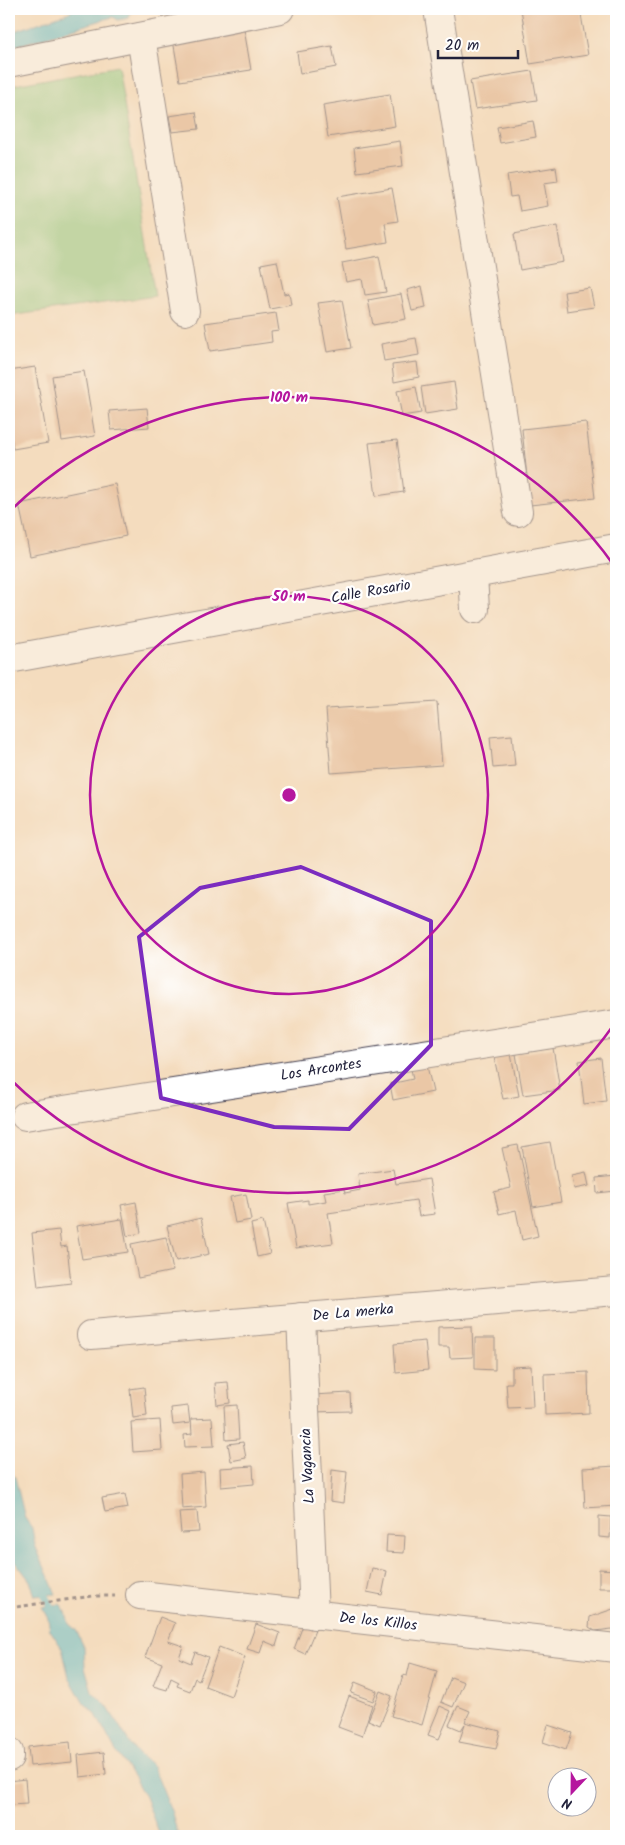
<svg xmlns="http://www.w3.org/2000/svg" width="625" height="1845" viewBox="0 0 625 1845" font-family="Kalam,sans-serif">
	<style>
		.green { fill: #87cc86; stroke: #547760 }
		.water { fill: #54bdd1; stroke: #3b7086 }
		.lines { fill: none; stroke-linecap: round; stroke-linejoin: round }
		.stream { stroke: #54bdd1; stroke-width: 8 }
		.building { fill: #dead8a }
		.minor-casing { stroke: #423e4f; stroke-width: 30 }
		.major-casing { stroke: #423e4f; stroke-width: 30 }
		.path { stroke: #423e4f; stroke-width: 3; stroke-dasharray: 4 4; stroke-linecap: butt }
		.minor { stroke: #fff; stroke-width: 28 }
		.major { stroke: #fff; stroke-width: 28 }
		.marked { fill: none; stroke: #7b2cbf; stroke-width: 4; stroke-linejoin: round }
		.ring { fill: none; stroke: #b5179e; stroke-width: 2.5 }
		.labels { text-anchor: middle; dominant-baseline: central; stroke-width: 4.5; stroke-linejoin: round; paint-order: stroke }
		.street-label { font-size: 15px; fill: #22223b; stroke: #fff }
		.centre { fill: #b5179e; stroke: #fff; stroke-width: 2.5 }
		.ring-label { font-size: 15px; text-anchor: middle; font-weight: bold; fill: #b5179e; stroke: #fff; stroke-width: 4.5; stroke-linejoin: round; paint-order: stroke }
	</style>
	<rect width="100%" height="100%" fill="#fff"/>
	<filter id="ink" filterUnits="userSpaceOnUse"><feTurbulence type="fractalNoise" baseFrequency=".02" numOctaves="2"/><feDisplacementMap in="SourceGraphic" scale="10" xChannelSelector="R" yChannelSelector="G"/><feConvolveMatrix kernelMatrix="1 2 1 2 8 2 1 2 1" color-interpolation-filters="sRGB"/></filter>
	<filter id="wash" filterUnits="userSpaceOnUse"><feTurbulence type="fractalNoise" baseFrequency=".0096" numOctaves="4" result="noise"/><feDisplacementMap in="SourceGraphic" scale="20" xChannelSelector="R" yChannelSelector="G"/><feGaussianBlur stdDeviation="1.12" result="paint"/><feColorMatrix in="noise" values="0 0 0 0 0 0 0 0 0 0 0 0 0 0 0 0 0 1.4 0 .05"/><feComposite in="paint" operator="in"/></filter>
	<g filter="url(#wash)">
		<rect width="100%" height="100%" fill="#f4dcbe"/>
		<polygon class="green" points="118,66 155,296 9,316 9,86"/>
		<g class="water">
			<polygon points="75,9 137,9 132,11 129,18 118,20 113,17 109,18 9,48 9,33 65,14"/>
			<polygon points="9,1470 15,1477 25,1518 32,1528 35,1545 56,1594 35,1596 30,1581 9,1553"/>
			<polygon points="60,1604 66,1612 69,1624 76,1630 84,1647 85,1667 92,1691 107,1706 135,1751 153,1766 172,1813 178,1836 160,1836 145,1797 133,1776 115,1750 95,1713 83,1702 69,1677 62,1648 50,1630 47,1615 42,1607"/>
		</g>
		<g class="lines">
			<polyline class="stream" points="41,1587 55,1614"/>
		</g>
		<g id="blocks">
			<g class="building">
				<polygon points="521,9 580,9 588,55 530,64"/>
				<polygon points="243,23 251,70 180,81 172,34"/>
				<polygon points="332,46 336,67 300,74 297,52"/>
				<polygon points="532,71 537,100 475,109 470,81"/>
				<polygon points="390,94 395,126 328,137 323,105"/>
				<polygon points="196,112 199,129 172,132 169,116"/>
				<polygon points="533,121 536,137 500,143 497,127"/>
				<polygon points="400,141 403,166 357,172 354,148"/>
				<polygon points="556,167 558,181 544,183 548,206 520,211 517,196 510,197 507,175"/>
				<polygon points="392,188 398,221 385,223 388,242 346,249 337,197"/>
				<polygon points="557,226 563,262 520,270 514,234"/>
				<polygon points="379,256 386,292 365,295 362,279 346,282 342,263"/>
				<polygon points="277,261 284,294 289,293 291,305 270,309 261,264"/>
				<polygon points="422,286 426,308 412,311 407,290"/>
				<polygon points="590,288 594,307 567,311 564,292"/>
				<polygon points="401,294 406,319 373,325 368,300"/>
				<polygon points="342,300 351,348 327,352 318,303"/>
				<polygon points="276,313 279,331 271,332 272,342 210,351 205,323"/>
				<polygon points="416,338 419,355 384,361 381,344"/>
				<polygon points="417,362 419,377 394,382 392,365"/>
				<polygon points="35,367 48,443 13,449 9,421 9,371"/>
				<polygon points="84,371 95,436 62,441 52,376"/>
				<polygon points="454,382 458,409 425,414 421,387"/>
				<polygon points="416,387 421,413 402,416 397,391"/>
				<polygon points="147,408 149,427 111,430 109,411"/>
				<polygon points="586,422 595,498 530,505 522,429"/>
				<polygon points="397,440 404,492 376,496 369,443"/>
				<polygon points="115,484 126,536 30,556 19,504"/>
				<polygon points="437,702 442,765 331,773 326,709"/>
				<polygon points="512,735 515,766 493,768 490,737"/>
				<polygon points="553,1048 560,1090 523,1095 516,1054"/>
				<polygon points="511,1054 519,1096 503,1099 494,1057"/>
				<polygon points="601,1058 606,1101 584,1104 579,1061"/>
				<polygon points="427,1066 433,1092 393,1100 390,1084 413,1079 411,1069"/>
				<polygon points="550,1142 561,1202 533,1207 522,1147"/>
				<polygon points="518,1145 538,1236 522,1240 516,1210 499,1214 494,1192 511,1188 502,1148"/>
				<polygon points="393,1169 396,1184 429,1179 435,1214 419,1216 416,1200 328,1213 333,1243 296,1248 288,1203 308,1200 308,1204 326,1201 324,1192 344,1189 345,1193 360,1190 358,1174"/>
				<polygon points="586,1172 589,1186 574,1189 572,1175"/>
				<polygon points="616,1176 616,1191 597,1193 596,1178"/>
				<polygon points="246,1194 251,1220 235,1223 230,1197"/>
				<polygon points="136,1202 141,1233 127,1236 121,1205"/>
				<polygon points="201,1218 209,1254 176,1261 167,1226"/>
				<polygon points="122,1219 128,1252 82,1259 76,1226"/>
				<polygon points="263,1221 270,1254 257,1257 251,1224"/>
				<polygon points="59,1230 61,1247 67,1246 71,1283 38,1287 32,1233"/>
				<polygon points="166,1237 173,1271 138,1278 131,1244"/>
				<polygon points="472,1326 473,1357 450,1358 449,1347 438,1347 438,1327"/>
				<polygon points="475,1338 495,1338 495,1370 475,1369"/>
				<polygon points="425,1341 428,1370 396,1373 394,1344"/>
				<polygon points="613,1358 616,1358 616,1376 612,1375"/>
				<polygon points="531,1366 533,1407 508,1408 506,1383 512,1383 512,1367"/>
				<polygon points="588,1372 589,1413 545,1415 544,1374"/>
				<polygon points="228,1382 230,1403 217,1405 215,1383"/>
				<polygon points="144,1387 147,1416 133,1418 130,1389"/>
				<polygon points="350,1393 351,1411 313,1412 312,1395"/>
				<polygon points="237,1405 239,1439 226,1440 224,1406"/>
				<polygon points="188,1406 190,1423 173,1425 171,1408"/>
				<polygon points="212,1418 214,1446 185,1447 184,1435 192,1434 191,1419"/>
				<polygon points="160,1420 162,1450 133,1452 131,1422"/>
				<polygon points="243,1442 246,1458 231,1461 228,1444"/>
				<polygon points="253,1466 254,1484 221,1487 220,1468"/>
				<polygon points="616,1466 616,1506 585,1508 583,1468"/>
				<polygon points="332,1470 347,1472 344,1503 330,1501"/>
				<polygon points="204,1472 206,1507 182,1509 180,1474"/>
				<polygon points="125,1494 128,1508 105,1512 102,1498"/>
				<polygon points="197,1511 199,1532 181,1533 179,1512"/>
				<polygon points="599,1516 611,1517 610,1538 599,1537"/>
				<polygon points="387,1535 405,1536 404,1553 386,1552"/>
				<polygon points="372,1568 387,1571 382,1595 367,1592"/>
				<polygon points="599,1569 616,1570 616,1588 599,1588"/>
				<polygon points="616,1608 616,1631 612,1629 595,1631 589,1627 590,1617"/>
				<polygon points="160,1617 175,1623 168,1641 183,1646 179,1658 191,1663 195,1652 208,1657 199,1680 195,1678 190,1691 177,1686 179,1682 171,1678 167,1690 153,1686 162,1663 145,1657"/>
				<polygon points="304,1623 316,1628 305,1654 294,1649"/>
				<polygon points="256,1624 280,1633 276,1646 264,1641 260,1653 247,1649"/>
				<polygon points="219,1647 245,1657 231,1696 205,1686"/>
				<polygon points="410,1663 437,1671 422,1725 391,1716 403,1675 407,1676"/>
				<polygon points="451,1677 464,1682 453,1707 441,1702"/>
				<polygon points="355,1682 377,1691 373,1701 351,1693"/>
				<polygon points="380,1691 392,1696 380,1725 368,1720"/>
				<polygon points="349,1696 372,1705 362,1736 338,1727"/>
				<polygon points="440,1706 451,1711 439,1739 428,1735"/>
				<polygon points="458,1706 470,1711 465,1722 500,1731 496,1749 459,1742 465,1724 461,1730 449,1725"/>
				<polygon points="548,1725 572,1733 566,1750 543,1742"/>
				<polygon points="70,1742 72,1762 30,1766 28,1747"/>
				<polygon points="104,1752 106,1774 80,1777 78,1755"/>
				<polygon points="25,1779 27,1804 9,1805 9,1781"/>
			</g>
		</g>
	</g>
	<g filter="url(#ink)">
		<use href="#blocks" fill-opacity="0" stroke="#423e4f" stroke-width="1"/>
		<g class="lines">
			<defs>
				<g id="minor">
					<polyline points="438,9 518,512"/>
					<polyline points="141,37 185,311"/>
					<polyline points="9,63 280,9"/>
					<polyline points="473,575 475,609"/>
					<polyline points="25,1116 616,1024"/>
					<polyline points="301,1317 314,1615"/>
					<polyline points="91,1335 616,1291"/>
					<polyline points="140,1595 616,1648"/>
					<polyline points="9,1752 9,1757"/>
				</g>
				<polyline id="major" points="9,659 616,548"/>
			</defs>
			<use href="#minor" class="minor-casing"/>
			<use href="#major" class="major-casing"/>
			<polyline class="path" points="9,1608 93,1596 115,1596"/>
			<use href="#minor" class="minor"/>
			<use href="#major" class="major"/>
		</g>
	</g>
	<path d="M0 0H625V1845H0ZM301,867l130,54v124l-82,84 -75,-2 -113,-29 -22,-161 61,-49z" fill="#f4dcbe" fill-opacity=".55" fill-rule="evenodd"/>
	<path class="marked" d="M301,867l130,54v124l-82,84 -75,-2 -113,-29 -22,-161 61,-49z"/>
	<g class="ring">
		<circle cx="289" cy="795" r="199"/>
		<path d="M615 1023A398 398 0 0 1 10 1079M10 511A398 398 0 0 1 615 567"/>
	</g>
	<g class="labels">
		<g class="street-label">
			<text transform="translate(371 592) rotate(-10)">Calle Rosario</text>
			<text transform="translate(321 1070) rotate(-9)">Los Arcontes</text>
			<text transform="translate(353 1313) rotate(-5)">De La merka</text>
			<text transform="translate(308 1466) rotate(-93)">La Vagancia</text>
			<text transform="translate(378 1622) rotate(6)">De los Killos</text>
		</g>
	</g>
	<circle cx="289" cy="795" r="8" class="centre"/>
	<g class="ring-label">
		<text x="289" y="402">100 m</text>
		<text x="289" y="601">50 m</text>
	</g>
	<rect width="625" height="1845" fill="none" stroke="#fff" stroke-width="30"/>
	<g transform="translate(572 1792) rotate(202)"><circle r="24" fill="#ffffff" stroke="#a7a7b1"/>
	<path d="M0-4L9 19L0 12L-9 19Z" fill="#b5179e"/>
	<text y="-8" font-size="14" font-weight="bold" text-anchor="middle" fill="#22223b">N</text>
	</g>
	<path d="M438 50v8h80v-8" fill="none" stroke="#22223b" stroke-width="2.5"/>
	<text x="445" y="50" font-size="15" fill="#22223b" stroke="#ffffff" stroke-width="4" paint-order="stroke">20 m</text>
</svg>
